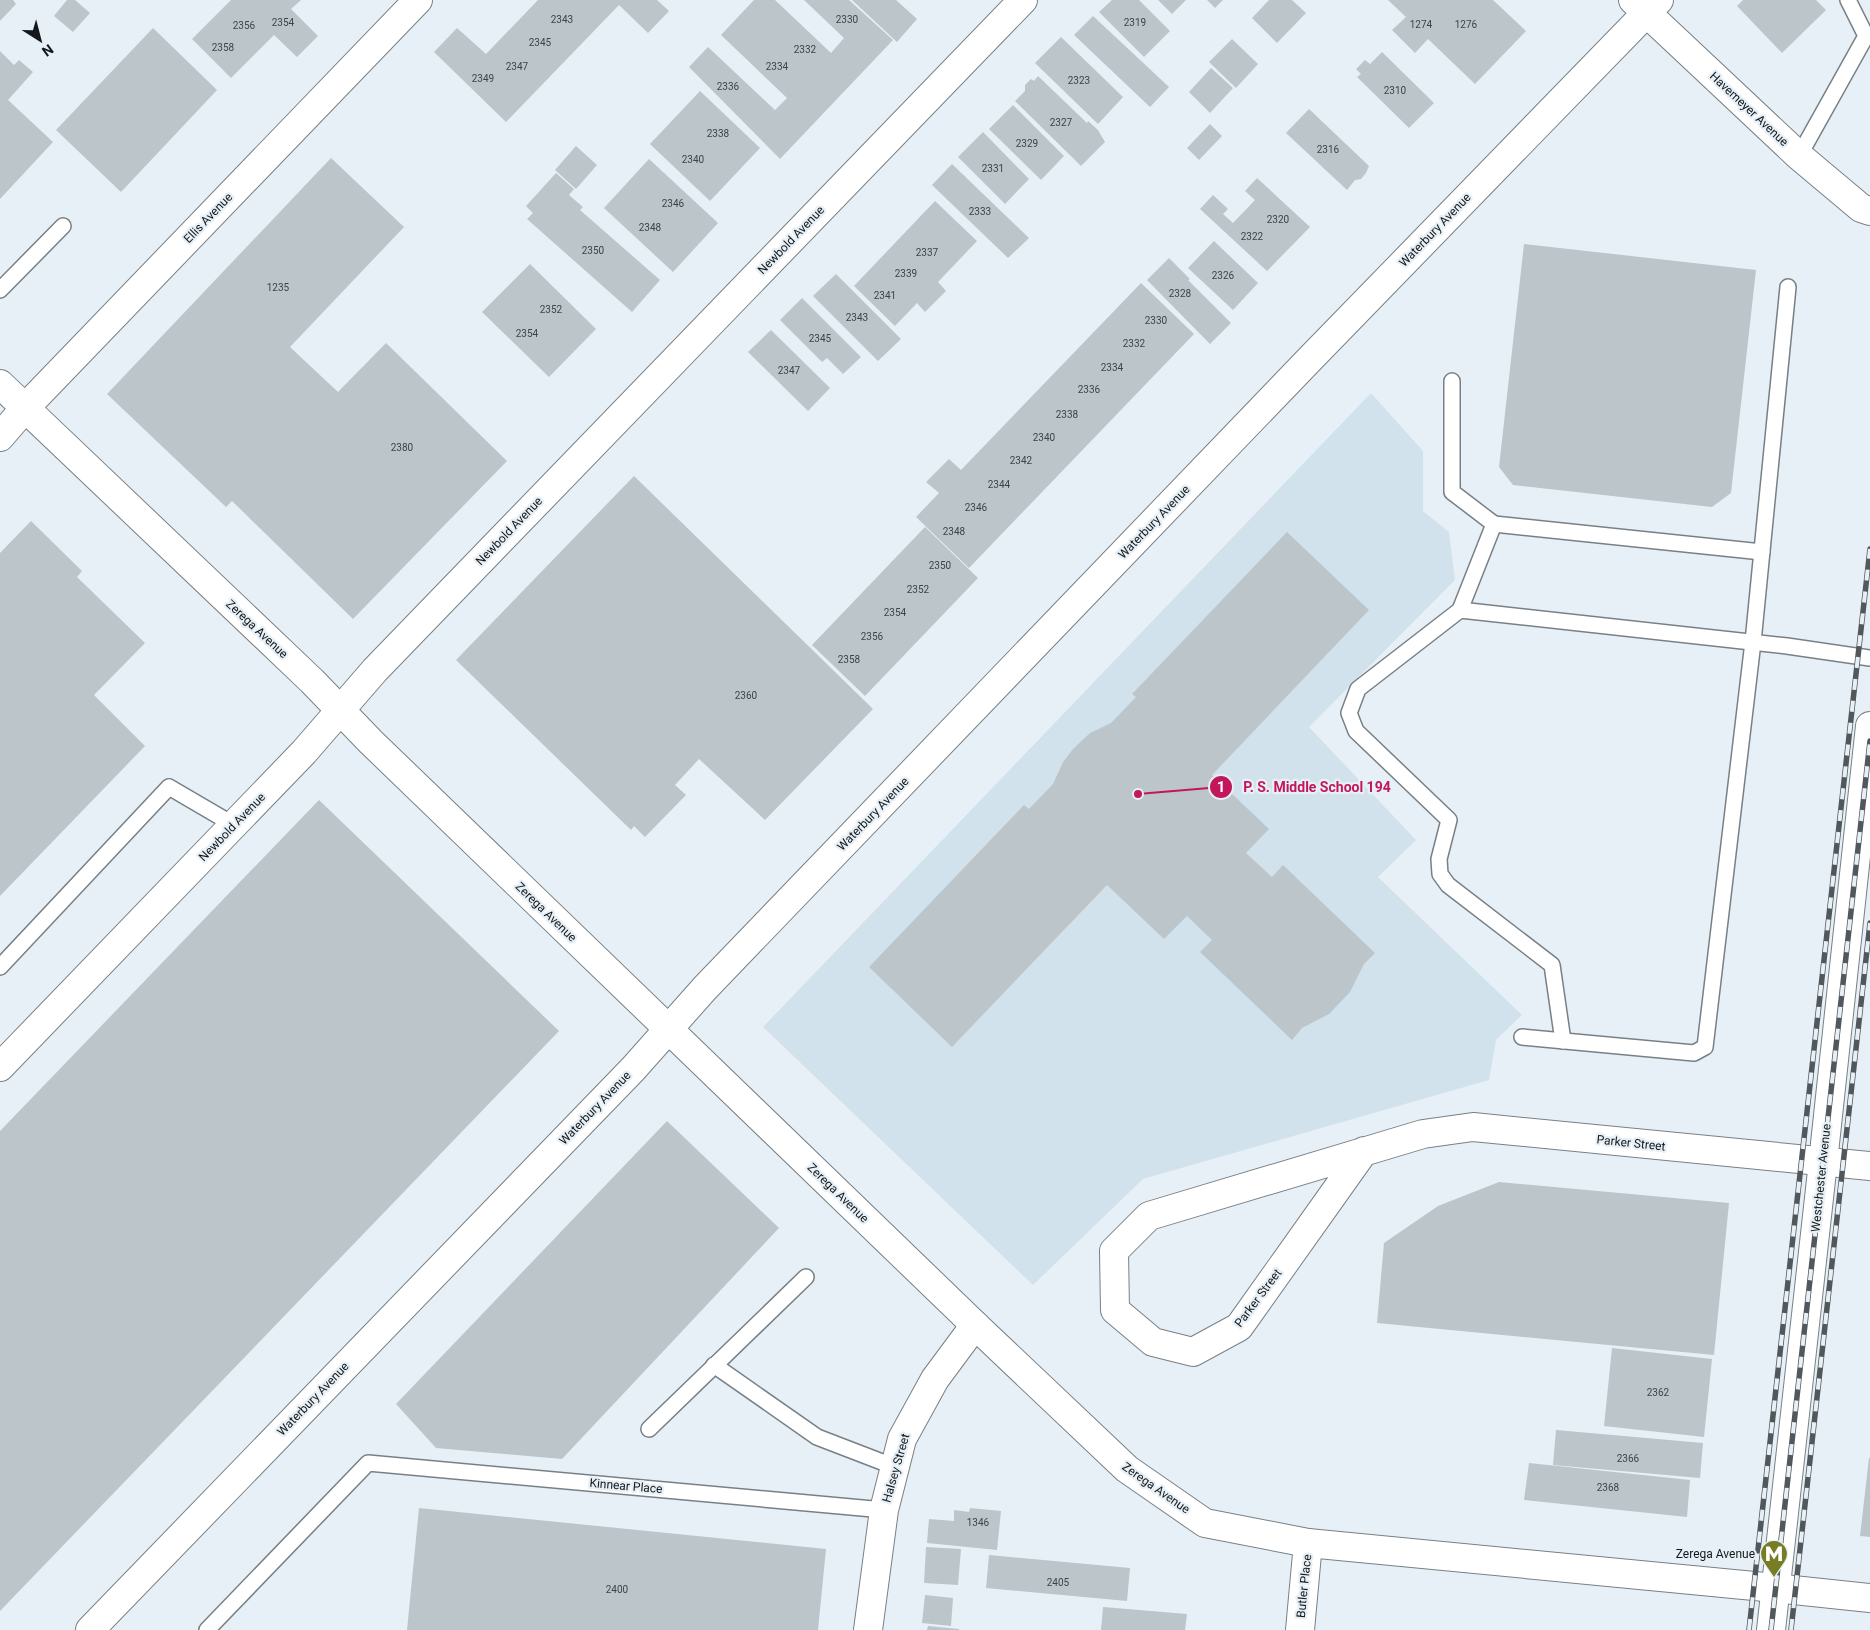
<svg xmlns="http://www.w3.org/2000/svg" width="1870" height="1630" viewBox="0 0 1870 1630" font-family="Roboto,sans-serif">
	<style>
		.built { fill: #d2e2ec }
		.building { fill: #bcc5ca }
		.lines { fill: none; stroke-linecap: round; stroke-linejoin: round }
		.lane-casing { stroke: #788085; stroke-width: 18 }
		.street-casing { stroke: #788085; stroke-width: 30 }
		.secondary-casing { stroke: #788085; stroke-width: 30 }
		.lane { stroke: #fff; stroke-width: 15 }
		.street { stroke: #fff; stroke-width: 28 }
		.secondary { stroke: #fff; stroke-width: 28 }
		.rail-casing { stroke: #51575a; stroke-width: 5.5 }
		.rail { stroke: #e7f0f6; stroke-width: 4; stroke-dasharray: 11; stroke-linecap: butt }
		.labels { text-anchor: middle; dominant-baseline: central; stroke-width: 4.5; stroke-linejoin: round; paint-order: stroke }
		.number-label { font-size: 10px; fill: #3e4346 }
		.street-label { font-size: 12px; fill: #14181a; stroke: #e7f0f6 }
		.poi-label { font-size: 12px; fill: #14181a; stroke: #e7f0f6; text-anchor: end }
		.leader { fill: none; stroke: #c2185b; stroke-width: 2 }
		.callout-dot { fill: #c2185b; stroke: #e7f0f6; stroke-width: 2 }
		.mark-label { font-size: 15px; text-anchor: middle; font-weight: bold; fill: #fff }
		.callout-label { font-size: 14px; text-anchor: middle; font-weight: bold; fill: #c2185b; stroke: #e7f0f6; stroke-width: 4.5; stroke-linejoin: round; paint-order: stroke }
	</style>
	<rect width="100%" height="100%" fill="#e7f0f6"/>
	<polygon class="built" points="1371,393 1423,451 1423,511 1449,532 1455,580 1309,727 1416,840 1378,877 1522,1015 1496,1040 1489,1080 1143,1179 1033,1285 763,1027"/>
	<g class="building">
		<polygon points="0,0 13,0 16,4 0,21"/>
		<polygon points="67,0 75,0 90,13 73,32 54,16"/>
		<polygon points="231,0 301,0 291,9 318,36 297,57 274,35 231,78 192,39"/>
		<polygon points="538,0 657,0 669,11 648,33 619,5 506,122 434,52 457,28 486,54"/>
		<polygon points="754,0 775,0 831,53 844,38 804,0 849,0 893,40 780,159 689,67 708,47 775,110 787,98 721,35"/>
		<polygon points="852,0 896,0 917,19 897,42"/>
		<polygon points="1112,0 1139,0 1170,31 1144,57 1099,12"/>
		<polygon points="1158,0 1186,0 1172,14"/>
		<polygon points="1207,0 1223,0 1215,8"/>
		<polygon points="1269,0 1292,0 1306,13 1277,43 1252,18"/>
		<polygon points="1388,0 1493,0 1526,31 1475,84 1428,39 1415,53 1392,30 1406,17"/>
		<polygon points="1743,0 1816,0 1826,10 1782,53 1737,6"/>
		<polygon points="1093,16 1169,87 1150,107 1074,35"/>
		<polygon points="153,28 217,90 121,192 56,130"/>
		<polygon points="1061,37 1123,97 1098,124 1035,63"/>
		<polygon points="1232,39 1258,64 1236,88 1209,62"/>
		<polygon points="0,51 14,65 19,60 33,72 8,100 53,142 0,199"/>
		<polygon points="1382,52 1434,103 1409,128 1357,77 1361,74 1356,69 1365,60 1370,64"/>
		<polygon points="1211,68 1233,88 1210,113 1189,92"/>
		<polygon points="1038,76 1087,123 1088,121 1098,130 1105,142 1081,166 1015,101 1025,91 1025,85 1031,79 1034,81"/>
		<polygon points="700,91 760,148 710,201 650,144"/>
		<polygon points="1013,105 1064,156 1041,180 989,129"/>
		<polygon points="1309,109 1369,166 1366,173 1361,179 1355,180 1347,190 1286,133"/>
		<polygon points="1210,124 1222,136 1199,160 1187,148"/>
		<polygon points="983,132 1029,179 1005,204 958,157"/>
		<polygon points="576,146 597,165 576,189 555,170"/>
		<polygon points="331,158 404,227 290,347 338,392 386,343 507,461 353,619 232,501 226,507 107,394"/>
		<polygon points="649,159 718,223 673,272 604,208"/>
		<polygon points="952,164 1029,238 1008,258 932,185"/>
		<polygon points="556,173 574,189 569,195 583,207 580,210 660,280 632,312 527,219 533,213 526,206"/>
		<polygon points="1257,178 1310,227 1267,271 1200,209 1213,195 1228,209 1223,214 1233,223 1255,200 1245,191"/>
		<polygon points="935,201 977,241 938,282 946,291 925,312 917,303 895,326 854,286"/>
		<polygon points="1214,241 1258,283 1233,310 1188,268"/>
		<polygon points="1524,244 1756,270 1731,493 1712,507 1513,485 1499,467"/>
		<polygon points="1169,258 1190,279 1188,280 1231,323 1210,344 1147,280"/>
		<polygon points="530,264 596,329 549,377 482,312"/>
		<polygon points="836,274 901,339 878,361 813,296"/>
		<polygon points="1141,283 1194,334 969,568 916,517 939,493 926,482 949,459 961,470"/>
		<polygon points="802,298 861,357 843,374 827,358 822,362 780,320"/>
		<polygon points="771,330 830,388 808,411 748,352"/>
		<polygon points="634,476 873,709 765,820 699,759 675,785 686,795 645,837 634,826 631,830 456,660"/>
		<polygon points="31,521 82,571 77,577 145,643 94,695 145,746 0,896 0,553"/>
		<polygon points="925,527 978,578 865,696 812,645"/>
		<polygon points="1287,532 1369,610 1212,775 1269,829 1246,853 1272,877 1283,865 1375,953 1364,964 1350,992 1329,1014 1302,1028 1292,1040 1200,952 1212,940 1187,916 1164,939 1107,885 952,1047 869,967 1024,805 1029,809 1053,784 1063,762 1073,749 1090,733 1111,723 1136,697 1132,694"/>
		<polygon points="319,800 559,1031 0,1611 0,1131"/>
		<polygon points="667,1121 779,1228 562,1459 436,1448 396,1404"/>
		<polygon points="1499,1182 1729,1203 1714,1355 1377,1323 1384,1243 1438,1206"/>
		<polygon points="1612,1348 1712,1359 1704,1437 1604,1426"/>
		<polygon points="1556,1430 1703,1443 1700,1478 1553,1465"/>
		<polygon points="1869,1458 1870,1458 1870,1537 1860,1536"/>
		<polygon points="1529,1463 1690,1480 1687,1517 1524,1500"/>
		<polygon points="419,1508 826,1549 818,1630 407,1630"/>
		<polygon points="970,1508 1001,1511 997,1550 927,1543 929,1519 954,1521 954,1510 969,1512"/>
		<polygon points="926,1547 961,1549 958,1585 924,1583"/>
		<polygon points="989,1555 1130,1568 1127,1601 986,1588"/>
		<polygon points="925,1595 953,1598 951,1626 922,1623"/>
		<polygon points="1103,1607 1187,1614 1185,1630 1101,1630"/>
		<polygon points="928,1626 959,1629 959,1630 927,1630"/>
	</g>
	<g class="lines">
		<defs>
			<g id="lane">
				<polyline points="1799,156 1866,36 1848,0"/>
				<polyline points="0,290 63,226"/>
				<polyline points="1452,381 1452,492 1494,524 1460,610"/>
				<polyline points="1494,524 1762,552"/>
				<polyline points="0,967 169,787 234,825"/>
				<polyline points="1522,1037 1694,1053 1705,1047 1753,642 1788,287"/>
				<polyline points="1563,1041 1552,965 1448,885 1440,874 1439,859 1449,820 1356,731 1349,713 1358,689 1460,610 1787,646 1870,658"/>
				<polyline points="714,1365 817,1437 895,1467"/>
				<polyline points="649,1429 806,1277"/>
				<polyline points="207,1630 368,1463 884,1510"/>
			</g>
			<g id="street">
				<polyline points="1633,0 1799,156 1861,208 1870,211"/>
				<polyline points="0,437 25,408 418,0"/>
				<polyline points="0,1067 304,752 375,670 1023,0"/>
				<polyline points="1364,1151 1239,1327 1193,1352 1153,1342 1115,1310 1114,1251 1149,1216 1423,1134 1473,1127 1870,1166"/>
				<polyline points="1775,1588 1870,1598"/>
				<polyline points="90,1630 633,1069 705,988 1308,361 1659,0"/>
				<polyline points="868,1630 884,1510 902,1439 935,1379 975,1325"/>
				<polyline points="1300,1630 1308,1543"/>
			</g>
			<g id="secondary">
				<polyline points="0,384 312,681 371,742 975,1325 1127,1469 1205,1523 1308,1543 1775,1588"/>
				<polyline points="1771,1630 1823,1162 1870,726"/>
			</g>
		</defs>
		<use href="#lane" class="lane-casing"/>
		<use href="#street" class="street-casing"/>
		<use href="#secondary" class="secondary-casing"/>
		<use href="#lane" class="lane"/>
		<use href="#street" class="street"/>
		<use href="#secondary" class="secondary"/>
		<defs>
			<g id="rail">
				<polyline points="1749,1630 1870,549"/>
				<polyline points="1771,1630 1870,741"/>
				<polyline points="1791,1630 1870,923"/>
			</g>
		</defs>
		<use href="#rail" class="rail-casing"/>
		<use href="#rail" class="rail"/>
	</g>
	<defs>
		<symbol id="metro-pin" viewBox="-11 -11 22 30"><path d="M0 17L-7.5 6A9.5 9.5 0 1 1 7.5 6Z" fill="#777c25" stroke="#e7f0f6"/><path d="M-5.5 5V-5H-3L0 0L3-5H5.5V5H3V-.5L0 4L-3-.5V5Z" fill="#fff"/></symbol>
	</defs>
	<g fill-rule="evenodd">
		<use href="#metro-pin" x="1758" y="1538" width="32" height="43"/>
	</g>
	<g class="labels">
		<g class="number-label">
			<text x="562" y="19">2343</text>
			<text x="847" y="19">2330</text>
			<text x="283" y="22">2354</text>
			<text x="1135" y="22">2319</text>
			<text x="1421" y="24">1274</text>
			<text x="1466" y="24">1276</text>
			<text x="244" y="25">2356</text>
			<text x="540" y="42">2345</text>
			<text x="223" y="47">2358</text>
			<text x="805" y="49">2332</text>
			<text x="517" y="66">2347</text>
			<text x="777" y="66">2334</text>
			<text x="483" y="78">2349</text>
			<text x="1079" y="80">2323</text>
			<text x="728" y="86">2336</text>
			<text x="1395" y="90">2310</text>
			<text x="1061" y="122">2327</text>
			<text x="718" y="133">2338</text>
			<text x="1027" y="143">2329</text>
			<text x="1328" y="149">2316</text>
			<text x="693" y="159">2340</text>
			<text x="993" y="168">2331</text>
			<text x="673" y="203">2346</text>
			<text x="980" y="211">2333</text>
			<text x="1278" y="219">2320</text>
			<text x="650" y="227">2348</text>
			<text x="1252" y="236">2322</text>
			<text x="593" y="250">2350</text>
			<text x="927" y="252">2337</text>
			<text x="906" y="273">2339</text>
			<text x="1223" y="275">2326</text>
			<text x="278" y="287">1235</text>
			<text x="1180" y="293">2328</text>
			<text x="885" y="295">2341</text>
			<text x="551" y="309">2352</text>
			<text x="857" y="317">2343</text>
			<text x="1156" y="320">2330</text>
			<text x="527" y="333">2354</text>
			<text x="820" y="338">2345</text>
			<text x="1134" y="343">2332</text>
			<text x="1112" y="367">2334</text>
			<text x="789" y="370">2347</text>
			<text x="1089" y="389">2336</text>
			<text x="1067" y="414">2338</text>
			<text x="1044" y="437">2340</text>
			<text x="402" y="447">2380</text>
			<text x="1021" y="460">2342</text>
			<text x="999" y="484">2344</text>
			<text x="976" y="507">2346</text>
			<text x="954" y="531">2348</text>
			<text x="940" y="565">2350</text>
			<text x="918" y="589">2352</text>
			<text x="895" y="612">2354</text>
			<text x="872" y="636">2356</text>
			<text x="849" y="659">2358</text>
			<text x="746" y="695">2360</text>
			<text x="1658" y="1392">2362</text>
			<text x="1628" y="1458">2366</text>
			<text x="1608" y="1487">2368</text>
			<text x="978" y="1522">1346</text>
			<text x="1058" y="1582">2405</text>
			<text x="617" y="1589">2400</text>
		</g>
		<g class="street-label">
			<text transform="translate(1749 109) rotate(43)">Havemeyer Avenue</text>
			<text transform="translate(208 218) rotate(-46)">Ellis Avenue</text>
			<text transform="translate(1435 230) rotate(-46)">Waterbury Avenue</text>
			<text transform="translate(791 240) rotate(-46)">Newbold Avenue</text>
			<text transform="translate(1154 522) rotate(-46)">Waterbury Avenue</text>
			<text transform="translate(509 531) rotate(-46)">Newbold Avenue</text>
			<text transform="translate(257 629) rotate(43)">Zerega Avenue</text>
			<text transform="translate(873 814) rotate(-46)">Waterbury Avenue</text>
			<text transform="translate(232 827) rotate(-46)">Newbold Avenue</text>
			<text transform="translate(546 912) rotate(44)">Zerega Avenue</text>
			<text transform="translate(595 1108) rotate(-46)">Waterbury Avenue</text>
			<text transform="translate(1631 1143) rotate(6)">Parker Street</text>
			<text transform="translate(1821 1178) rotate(-84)">Westchester Avenue</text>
			<text transform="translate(838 1193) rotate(44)">Zerega Avenue</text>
			<text transform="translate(1258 1298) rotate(-53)">Parker Street</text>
			<text transform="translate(313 1399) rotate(-46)">Waterbury Avenue</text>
			<text transform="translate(896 1468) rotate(-74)">Halsey Street</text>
			<text transform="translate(626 1486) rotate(5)">Kinnear Place</text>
			<text transform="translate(1156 1488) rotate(35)">Zerega Avenue</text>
			<text transform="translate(1304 1586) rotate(-84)">Butler Place</text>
		</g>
		<g class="poi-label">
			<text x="1755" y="1554">Zerega Avenue</text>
		</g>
	</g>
	<path class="leader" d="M1138 794L1221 787"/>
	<g class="callout-dot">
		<circle cx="1138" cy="794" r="5"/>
		<circle cx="1221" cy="787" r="12"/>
	</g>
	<g class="mark-label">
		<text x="1221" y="792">1</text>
	</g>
	<g class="callout-label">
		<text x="1317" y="792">P. S. Middle School 194</text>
	</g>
	<g transform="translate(40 40) rotate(144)" stroke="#e7f0f6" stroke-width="4" paint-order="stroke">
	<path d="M0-4L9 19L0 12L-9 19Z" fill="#14181a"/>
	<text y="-8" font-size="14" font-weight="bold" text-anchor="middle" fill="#14181a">N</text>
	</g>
</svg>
